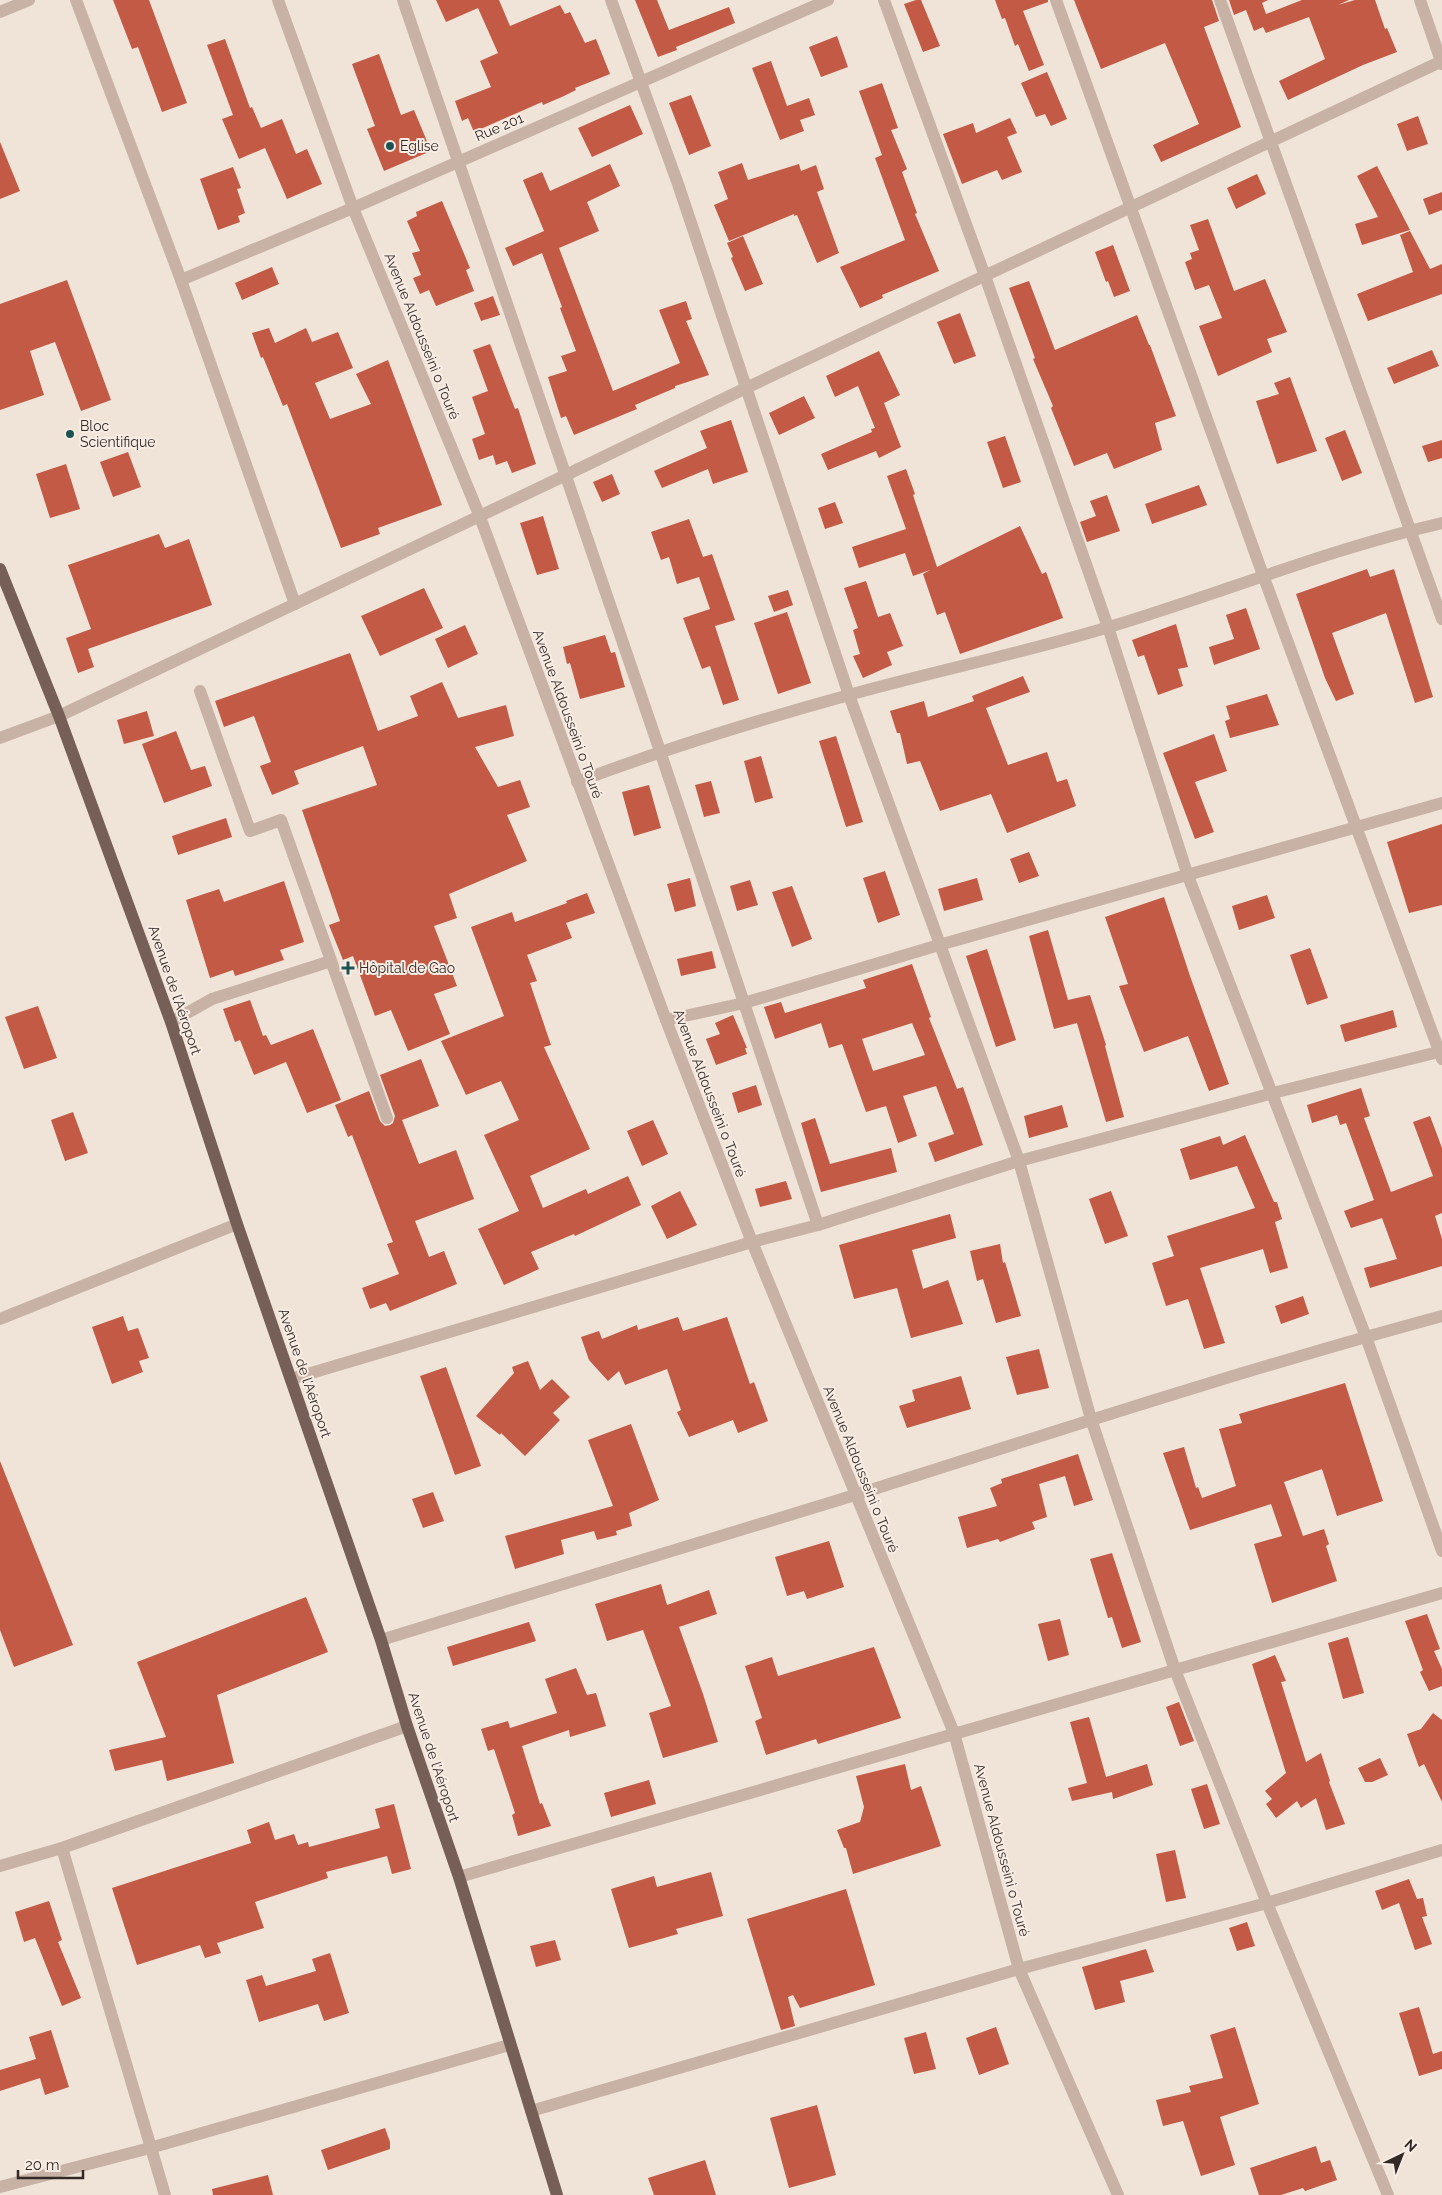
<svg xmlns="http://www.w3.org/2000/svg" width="1442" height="2195" viewBox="0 0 1442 2195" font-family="Raleway,sans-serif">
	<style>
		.building { fill: #c25a45; fill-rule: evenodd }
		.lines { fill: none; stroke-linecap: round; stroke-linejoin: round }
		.minor { stroke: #c7b2a5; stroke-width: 12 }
		.major { stroke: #755f57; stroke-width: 12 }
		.poi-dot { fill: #1d5352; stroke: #f8ede4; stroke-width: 2 }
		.labels { text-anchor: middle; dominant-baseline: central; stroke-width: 4; stroke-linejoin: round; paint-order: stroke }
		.street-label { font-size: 14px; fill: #332926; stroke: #f8ede4 }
		.poi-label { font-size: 14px; fill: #332926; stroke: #f8ede4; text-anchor: start }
	</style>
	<rect width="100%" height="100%" fill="#f0e3d8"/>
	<g class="building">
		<polygon points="113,0 149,0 187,103 162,112 138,47 132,49"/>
		<polygon points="436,0 499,0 510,26 560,5 565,14 570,12 585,43 596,39 610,74 575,88 576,90 564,96 543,105 542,102 474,132 468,118 462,121 455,101 491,87 480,61 498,53 478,8 446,22"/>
		<polygon points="635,0 657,0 669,30 729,7 735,23 676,47 677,50 658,57"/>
		<polygon points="916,0 921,0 940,46 923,52 904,4"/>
		<polygon points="995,0 1048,0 1048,2 1023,11 1044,65 1029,71 1018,44 1015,46 1005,18 1002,19"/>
		<polygon points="1074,0 1212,0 1219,21 1204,27 1241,127 1161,162 1153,145 1199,124 1165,43 1101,69"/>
		<polygon points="1229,0 1268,0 1262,3 1266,14 1302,0 1349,0 1338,5 1355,0 1375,0 1385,29 1387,28 1397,52 1363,65 1288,100 1279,81 1325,59 1309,17 1266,33 1263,27 1254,31 1246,10 1234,15"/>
		<polygon points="837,36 848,67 821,77 809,47"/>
		<polygon points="225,39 250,108 252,107 261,128 282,119 296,154 307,149 322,184 287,199 265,148 239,159 222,119 233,115 207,45"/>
		<polygon points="379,54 401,115 414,110 431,151 384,171 367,129 375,126 352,64"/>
		<polygon points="771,61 787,106 809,98 815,115 800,120 804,131 780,140 752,68"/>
		<polygon points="1047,72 1067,119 1051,126 1045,114 1036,117 1021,83"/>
		<polygon points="882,83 898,128 891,130 907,169 902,172 917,213 915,214 939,271 882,295 883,298 860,308 840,267 905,240 875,158 882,155 859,91"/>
		<polygon points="691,95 711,146 689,155 669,103"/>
		<polygon points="630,105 643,134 592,157 578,128"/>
		<polygon points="1418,116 1428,144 1407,151 1397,124"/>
		<polygon points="1010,118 1017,133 1007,137 1022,172 1002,180 997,170 962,184 943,134 973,123 976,133"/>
		<polygon points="0,142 20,191 0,199"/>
		<polygon points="742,163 748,180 799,164 801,171 816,165 824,189 817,192 839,253 817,263 797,215 794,216 794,214 729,241 714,205 728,199 718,172"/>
		<polygon points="610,164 620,186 587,202 599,231 559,248 613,391 680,363 659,310 686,301 692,319 686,321 709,375 675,386 675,388 635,405 637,409 574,435 566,416 561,418 548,377 567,371 561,356 576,351 560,308 562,307 542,253 513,266 505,248 544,231 523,180 542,172 550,191"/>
		<polygon points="1377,166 1410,230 1362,245 1355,224 1378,217 1357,176"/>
		<polygon points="233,167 241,188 237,189 245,213 238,216 240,222 218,230 200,179"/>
		<polygon points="1257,174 1266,194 1236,209 1227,188"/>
		<polygon points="1442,192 1442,210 1429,215 1423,199"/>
		<polygon points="442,201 470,268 466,270 474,291 436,306 429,290 420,294 413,278 421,275 412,253 420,251 407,221 417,216 416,212"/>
		<polygon points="1208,219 1234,291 1265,279 1287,332 1267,339 1272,352 1218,376 1199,326 1222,318 1209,285 1195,290 1185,262 1192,259 1190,253 1199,250 1190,225"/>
		<polygon points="1410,231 1430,269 1442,264 1442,294 1368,321 1357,294 1413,272 1400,235"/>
		<polygon points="743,236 763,284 745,291 731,258 733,257 727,243"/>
		<polygon points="1113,245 1130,291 1114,297 1108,281 1106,282 1095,252"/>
		<polygon points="272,267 279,284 242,300 235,283"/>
		<polygon points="67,280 111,400 81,411 55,342 30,351 44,395 0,410 0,304"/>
		<polygon points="1029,281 1055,350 1137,315 1149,345 1150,345 1176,416 1155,423 1162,450 1114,469 1107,453 1074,466 1051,408 1053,406 1033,359 1035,358 1009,288"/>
		<polygon points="493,296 500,315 481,321 474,303"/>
		<polygon points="960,313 976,356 954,364 937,322"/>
		<polygon points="269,328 275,343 306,328 312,342 338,332 353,368 315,383 330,419 371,404 356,374 388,360 442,505 378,528 380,534 341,548 287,404 283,406 263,357 261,358 252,333"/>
		<polygon points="490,344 515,409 518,408 536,464 512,473 507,461 496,465 493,455 479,460 472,439 485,434 472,397 488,391 473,350"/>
		<polygon points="1432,350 1439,366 1394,384 1387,368"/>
		<polygon points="879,351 900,395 884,403 901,447 879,458 876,451 828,470 821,454 872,432 871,429 875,428 858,386 835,397 826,376"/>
		<polygon points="1290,377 1317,451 1277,464 1256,401 1279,394 1274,383"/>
		<polygon points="804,396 815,418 779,435 769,413"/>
		<polygon points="731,420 748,472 713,484 708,469 662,488 654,471 707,448 700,431"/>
		<polygon points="1345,430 1362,473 1342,481 1325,438"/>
		<polygon points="1005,436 1021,482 1003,488 987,442"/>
		<polygon points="1442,440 1442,458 1428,462 1422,446"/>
		<polygon points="128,452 141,487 113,497 100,462"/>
		<polygon points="66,464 80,509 50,518 36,474"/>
		<polygon points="906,469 915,494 913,495 937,567 1020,526 1042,574 1046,572 1063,618 960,654 945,612 937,615 923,574 930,570 913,576 905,553 859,568 852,547 906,529 887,476"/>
		<polygon points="612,474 620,494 602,502 593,482"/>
		<polygon points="1199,485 1207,505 1152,524 1145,504"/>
		<polygon points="1107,495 1120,531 1087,542 1080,522 1096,516 1090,501"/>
		<polygon points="835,502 843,523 825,529 818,508"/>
		<polygon points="543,516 559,569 537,575 520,523"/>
		<polygon points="689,519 703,557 712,554 735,620 715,626 739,700 723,705 710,666 702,669 683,618 710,609 699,577 677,584 669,557 661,560 651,532"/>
		<polygon points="159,534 165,548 189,539 212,605 88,649 94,667 78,673 66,638 91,629 68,565"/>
		<polygon points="1367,569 1370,577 1394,569 1433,697 1415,703 1386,613 1332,633 1354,694 1336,701 1325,678 1296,594"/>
		<polygon points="866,581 878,617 890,613 903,646 887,652 892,665 863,678 853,656 860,654 853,630 858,628 844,588"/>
		<polygon points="424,588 443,628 380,656 361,616"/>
		<polygon points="788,590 793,605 774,612 768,596"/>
		<polygon points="1246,608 1260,649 1214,665 1209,647 1234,639 1226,615"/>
		<polygon points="787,612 811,683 778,694 754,623"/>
		<polygon points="1176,624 1188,667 1178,669 1183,686 1158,695 1144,655 1138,657 1132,640"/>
		<polygon points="465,625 478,654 448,668 435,639"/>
		<polygon points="605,635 611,653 615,652 625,687 580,699 570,663 567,664 563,647"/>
		<polygon points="350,653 378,731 418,716 410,696 442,682 458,718 506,705 514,736 475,747 498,787 520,780 530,807 507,815 527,861 449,894 457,918 434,926 457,986 434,994 450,1034 408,1051 391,1010 375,1016 353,956 343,960 329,925 340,921 302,810 377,785 363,746 294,771 299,784 272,795 260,766 271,762 254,716 224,727 215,701"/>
		<polygon points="1023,676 1030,692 986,708 1008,765 1047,752 1057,782 1067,779 1076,806 1007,833 991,794 940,811 920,761 907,764 900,733 897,733 890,711 924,701 928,717 974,701 972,696"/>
		<polygon points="1267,694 1279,725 1230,738 1225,721 1230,719 1226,706"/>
		<polygon points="147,711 154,736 124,744 117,720"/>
		<polygon points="176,731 191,770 205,766 212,786 164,803 142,744"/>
		<polygon points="1214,734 1227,771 1195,782 1214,832 1195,839 1163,753"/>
		<polygon points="836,736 863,822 846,827 819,741"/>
		<polygon points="761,756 773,798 755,803 744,761"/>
		<polygon points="711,781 720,813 704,817 695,785"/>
		<polygon points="649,785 661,828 634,836 622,792"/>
		<polygon points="226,818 232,837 178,855 172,836"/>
		<polygon points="1442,824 1442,905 1409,913 1387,842"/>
		<polygon points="1029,852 1039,876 1019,883 1010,859"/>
		<polygon points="885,871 900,915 878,923 863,878"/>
		<polygon points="690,878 696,906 675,912 667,884"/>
		<polygon points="977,878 983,900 944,911 938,889"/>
		<polygon points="750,880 758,905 737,911 730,886"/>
		<polygon points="284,881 304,942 280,950 284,960 235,976 233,970 210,978 186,900 219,889 224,902"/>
		<polygon points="792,886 812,939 792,947 772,892"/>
		<polygon points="587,893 595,913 566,923 572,938 527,955 537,981 530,983 551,1045 544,1047 590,1149 530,1176 543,1208 586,1189 588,1194 628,1176 641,1205 575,1236 574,1234 531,1252 539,1269 504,1285 478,1229 519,1211 484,1135 519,1120 501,1081 466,1095 441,1041 504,1016 471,927 512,912 515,922 567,903 566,901"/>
		<polygon points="1267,895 1275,918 1239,930 1232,906"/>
		<polygon points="1164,897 1190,976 1229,1084 1209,1091 1188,1036 1144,1052 1119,986 1128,984 1105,917"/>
		<polygon points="1048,930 1068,1000 1090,995 1106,1045 1105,1046 1124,1117 1106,1122 1077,1023 1054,1029 1029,936"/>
		<polygon points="1310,948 1328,998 1307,1005 1290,955"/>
		<polygon points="987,949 1016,1040 996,1047 966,956"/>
		<polygon points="712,951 716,968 681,976 677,959"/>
		<path d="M912,964l19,53 -2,1 28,71 6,-2 20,58 -48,17 -7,-19 26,-9 -18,-48 -33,10 14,40 -19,7 -12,-37 -20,6 -24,-68 -13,4 -8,-25 -46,16 -11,-32 17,-5 4,11 81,-25 -3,-8zM912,1023l13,32 -52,16 -11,-32z"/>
		<polygon points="250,1000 263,1036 266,1035 271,1045 313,1029 341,1100 307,1113 286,1062 254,1075 240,1040 235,1042 223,1009"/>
		<polygon points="38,1006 57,1058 24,1069 5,1017"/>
		<polygon points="1393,1010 1397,1027 1345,1042 1340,1025"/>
		<polygon points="733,1015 747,1048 745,1048 747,1054 716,1065 706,1039 720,1034 715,1023"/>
		<polygon points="421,1059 439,1106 402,1120 419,1164 456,1150 474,1199 415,1221 429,1257 444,1251 457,1284 390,1311 386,1303 370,1309 362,1288 399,1274 387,1244 393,1242 352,1135 348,1137 335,1105 369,1091 380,1121 385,1126 390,1125 393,1123 395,1116 380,1075"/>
		<polygon points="756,1085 762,1105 738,1113 732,1093"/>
		<polygon points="1361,1088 1370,1116 1364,1118 1391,1192 1433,1176 1413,1122 1430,1116 1442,1148 1442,1213 1435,1216 1442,1239 1442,1266 1370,1288 1364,1268 1397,1259 1382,1218 1351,1228 1344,1211 1374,1200 1346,1123 1340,1125 1337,1115 1312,1123 1307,1105"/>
		<polygon points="1062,1105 1068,1127 1029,1138 1024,1116"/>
		<polygon points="73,1112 88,1153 65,1161 51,1120"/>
		<polygon points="815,1118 830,1164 891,1148 897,1172 821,1192 801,1123"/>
		<polygon points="653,1120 668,1154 642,1166 627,1131"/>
		<polygon points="1245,1135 1274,1202 1277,1202 1282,1219 1275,1222 1288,1268 1270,1273 1263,1249 1200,1268 1225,1343 1204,1349 1188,1299 1166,1306 1152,1263 1174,1256 1167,1236 1255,1208 1237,1166 1190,1180 1180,1149 1220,1136 1223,1145"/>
		<polygon points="786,1181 792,1199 760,1207 755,1189"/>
		<polygon points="680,1191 697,1225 667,1239 651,1206"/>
		<polygon points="1111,1191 1128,1236 1105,1244 1089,1199"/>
		<polygon points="950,1214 956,1238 912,1250 923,1289 948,1280 963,1324 911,1338 897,1288 854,1299 839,1245"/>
		<polygon points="1000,1244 1003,1263 1005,1262 1021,1316 996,1323 983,1279 977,1281 970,1251"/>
		<polygon points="1303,1296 1309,1314 1281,1324 1275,1306"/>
		<polygon points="123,1316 128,1331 138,1328 149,1358 139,1361 143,1372 112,1384 92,1327"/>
		<polygon points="678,1317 683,1331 727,1317 750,1384 754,1382 768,1421 738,1433 733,1420 689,1437 677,1412 681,1410 667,1369 625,1385 619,1371 608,1381 589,1360 581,1337 599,1331 602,1339 637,1325 638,1330"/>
		<polygon points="1039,1349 1049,1388 1017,1395 1006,1357"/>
		<polygon points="528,1361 540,1390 552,1379 570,1397 553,1413 560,1420 525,1456 501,1433 500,1435 476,1416 514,1373 512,1367"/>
		<polygon points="446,1367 481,1466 455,1475 420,1376"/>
		<polygon points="961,1376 971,1409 907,1428 899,1406 915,1401 912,1390"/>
		<polygon points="1345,1383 1383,1501 1337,1516 1322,1469 1284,1482 1303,1536 1324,1529 1329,1544 1326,1546 1337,1581 1272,1603 1254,1544 1282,1536 1271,1504 1190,1530 1163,1453 1184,1447 1196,1488 1198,1487 1202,1498 1236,1486 1219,1429 1242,1423 1239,1414"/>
		<polygon points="631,1424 659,1500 629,1513 632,1526 616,1531 617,1535 597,1540 594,1531 561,1540 564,1554 515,1569 505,1536 613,1506 588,1440"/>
		<polygon points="1078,1454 1093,1500 1074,1506 1065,1476 1039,1484 1047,1517 1032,1522 1035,1529 1000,1542 998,1539 967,1548 958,1517 997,1506 990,1488 1002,1483 1001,1479"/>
		<polygon points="0,1461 73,1645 14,1667 0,1630"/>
		<polygon points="433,1492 444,1521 423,1528 412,1499"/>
		<polygon points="829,1541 844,1587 807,1599 804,1591 787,1596 775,1557"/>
		<polygon points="1112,1553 1141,1642 1122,1648 1112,1617 1108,1618 1090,1559"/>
		<polygon points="661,1584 667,1605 709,1590 717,1614 679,1627 703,1694 718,1742 663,1758 649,1713 671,1706 643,1630 607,1641 595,1604"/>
		<polygon points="306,1597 328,1652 217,1695 234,1763 167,1781 162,1760 115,1771 109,1750 166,1737 137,1662"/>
		<polygon points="1427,1614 1440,1649 1434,1651 1442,1669 1442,1686 1429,1691 1420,1672 1423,1670 1405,1621"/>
		<polygon points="1060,1619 1069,1655 1048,1661 1038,1624"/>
		<polygon points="529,1622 536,1641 453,1666 447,1647"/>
		<polygon points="1348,1637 1364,1693 1343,1699 1328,1643"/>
		<polygon points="874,1647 901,1718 818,1744 816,1739 766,1755 755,1721 762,1718 745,1666 772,1657 778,1676"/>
		<polygon points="1275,1655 1286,1681 1281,1682 1306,1762 1321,1753 1330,1781 1329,1782 1345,1824 1326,1830 1316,1798 1301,1808 1297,1801 1276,1818 1266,1804 1272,1799 1265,1791 1286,1773 1252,1664"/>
		<polygon points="576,1668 587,1695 596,1693 606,1726 570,1737 569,1730 522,1746 540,1804 542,1803 551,1826 518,1836 512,1815 515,1813 494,1749 488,1751 481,1729 508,1721 510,1728 557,1713 545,1679"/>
		<polygon points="1179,1702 1194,1741 1180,1746 1166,1707"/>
		<polygon points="1433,1713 1442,1720 1442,1802 1424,1764 1419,1767 1407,1734 1421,1729"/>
		<polygon points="1089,1717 1106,1777 1147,1764 1153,1785 1113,1799 1112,1792 1072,1801 1068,1788 1087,1783 1070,1722"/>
		<polygon points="1380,1758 1388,1775 1372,1782 1365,1782 1358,1768"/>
		<polygon points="905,1764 911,1790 921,1786 941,1846 853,1874 846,1848 844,1848 837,1830 860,1822 864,1807 856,1776"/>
		<polygon points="649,1780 656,1804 611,1817 604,1793"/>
		<polygon points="1207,1784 1220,1824 1204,1829 1191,1789"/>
		<polygon points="394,1804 411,1869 392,1874 387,1856 326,1872 328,1878 255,1902 264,1928 217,1943 221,1953 205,1958 200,1945 137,1965 112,1888 251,1843 247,1830 269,1822 275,1840 294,1834 298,1845 308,1842 309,1847 380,1828 375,1809"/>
		<polygon points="1175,1850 1186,1898 1166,1902 1156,1854"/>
		<polygon points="711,1872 723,1916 676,1929 678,1934 629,1948 611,1889 654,1876 657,1887"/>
		<polygon points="1409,1879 1417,1899 1423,1898 1427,1916 1422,1917 1432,1944 1415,1950 1399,1903 1382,1910 1375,1891"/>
		<polygon points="846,1889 875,1985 800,2008 793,1995 788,1997 795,2026 781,2030 747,1919"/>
		<polygon points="49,1901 62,1940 58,1942 81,1998 62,2006 35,1938 24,1942 15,1912"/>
		<polygon points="1247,1922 1255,1946 1237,1951 1229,1928"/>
		<polygon points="555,1940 561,1960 536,1967 530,1946"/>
		<polygon points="1146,1949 1154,1972 1120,1981 1125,2002 1095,2010 1082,1967"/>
		<polygon points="330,1953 349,2013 324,2021 318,2004 259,2022 246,1980 262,1975 266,1986 316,1971 312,1959"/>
		<polygon points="1419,2007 1433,2054 1442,2051 1442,2069 1419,2076 1399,2013"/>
		<polygon points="996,2027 1009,2064 979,2075 966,2038"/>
		<polygon points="1235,2027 1259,2104 1220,2117 1235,2165 1201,2176 1183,2121 1163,2126 1156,2100 1191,2092 1189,2086 1223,2078 1210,2035"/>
		<polygon points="51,2030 69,2087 45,2095 40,2078 0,2091 0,2070 36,2059 29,2037"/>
		<polygon points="926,2032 936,2069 914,2074 904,2038"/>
		<polygon points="817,2105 836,2175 789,2188 770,2118"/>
		<polygon points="385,2128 390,2142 390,2149 328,2170 321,2150"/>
		<polygon points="1316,2146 1321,2163 1330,2160 1337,2180 1305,2191 1303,2188 1281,2195 1259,2195 1250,2168"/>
		<polygon points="705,2160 716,2195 654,2195 648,2178"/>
		<polygon points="268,2175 273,2195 213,2195 212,2189"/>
	</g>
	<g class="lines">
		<g class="minor">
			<polyline points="76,0 181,280 295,604"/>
			<polyline points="278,0 353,208 480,517 666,1020 752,1242 954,1733 1019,1969 1118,2195"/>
			<polyline points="403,0 660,751 818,1225"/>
			<polyline points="611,0 678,184 849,695 1019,1161 1091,1419 1175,1670 1267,1903 1388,2195"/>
			<polyline points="884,0 985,276 1108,627 1188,876 1366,1337 1442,1551"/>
			<polyline points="1056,0 1263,575 1442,1059"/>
			<polyline points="1220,0 1442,619"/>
			<polyline points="1420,0 1442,64"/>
			<polyline points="0,12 29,0"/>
			<polyline points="181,280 353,208 828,0"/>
			<polyline points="200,691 250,831 281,820 387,1118"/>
			<polyline points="0,738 59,716 566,475 746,388 1442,61"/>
			<path d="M577,782c90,-34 181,-62 272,-87 86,-24 174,-42 260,-68 111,-33 219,-78 333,-104"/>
			<polyline points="666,1020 744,1003 939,945 1442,803"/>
			<polyline points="171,1022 212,999 331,961"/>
			<polyline points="0,1319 237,1224"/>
			<polyline points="291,1379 752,1242 818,1225 1019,1161 1273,1093 1442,1051"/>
			<path d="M381,1640c158,-49 317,-96 474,-145 196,-62 390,-126 587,-179"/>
			<polyline points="62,1848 165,2195"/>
			<polyline points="0,1866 62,1848 407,1726"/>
			<polyline points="459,1877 1442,1593"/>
			<polyline points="531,2111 1019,1969 1267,1903 1442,1850"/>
			<polyline points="0,2187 150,2148 509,2045"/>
		</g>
		<polyline class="major" points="0,569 59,716 171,1022 237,1224 381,1640 407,1726 459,1877 557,2195"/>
	</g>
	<g class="poi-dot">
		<circle cx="390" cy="146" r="5"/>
		<circle cx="70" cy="434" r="5"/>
		<path d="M345.5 960.5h5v5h5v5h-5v5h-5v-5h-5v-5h5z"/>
	</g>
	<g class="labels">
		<g class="street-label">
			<text transform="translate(499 127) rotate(-23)">Rue 201</text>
			<text transform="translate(422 336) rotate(68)">Avenue Aldousseini o Touré</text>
			<text transform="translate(568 714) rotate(70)">Avenue Aldousseini o Touré</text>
			<text transform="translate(175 990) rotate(71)">Avenue de l'Aéroport</text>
			<text transform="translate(710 1093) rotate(69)">Avenue Aldousseini o Touré</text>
			<text transform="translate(305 1373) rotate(71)">Avenue de l'Aéroport</text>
			<text transform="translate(861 1469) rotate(68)">Avenue Aldousseini o Touré</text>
			<text transform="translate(434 1757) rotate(72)">Avenue de l'Aéroport</text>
			<text transform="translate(1002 1850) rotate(75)">Avenue Aldousseini o Touré</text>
		</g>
		<g class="poi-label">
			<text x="400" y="146">Eglise</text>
			<text x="80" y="426">Bloc<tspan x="80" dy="16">Scientifique</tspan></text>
			<text x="359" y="968">Hôpital de Gao</text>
		</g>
	</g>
	<g transform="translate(1402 2155) rotate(43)" stroke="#f8ede4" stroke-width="4" paint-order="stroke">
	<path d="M0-4L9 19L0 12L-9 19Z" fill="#332926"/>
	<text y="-8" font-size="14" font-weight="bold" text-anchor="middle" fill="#332926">N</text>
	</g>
	<path d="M18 2170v8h65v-8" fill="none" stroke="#332926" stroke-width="2.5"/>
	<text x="25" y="2170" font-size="15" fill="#332926" stroke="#f8ede4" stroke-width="4" paint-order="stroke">20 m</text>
</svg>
